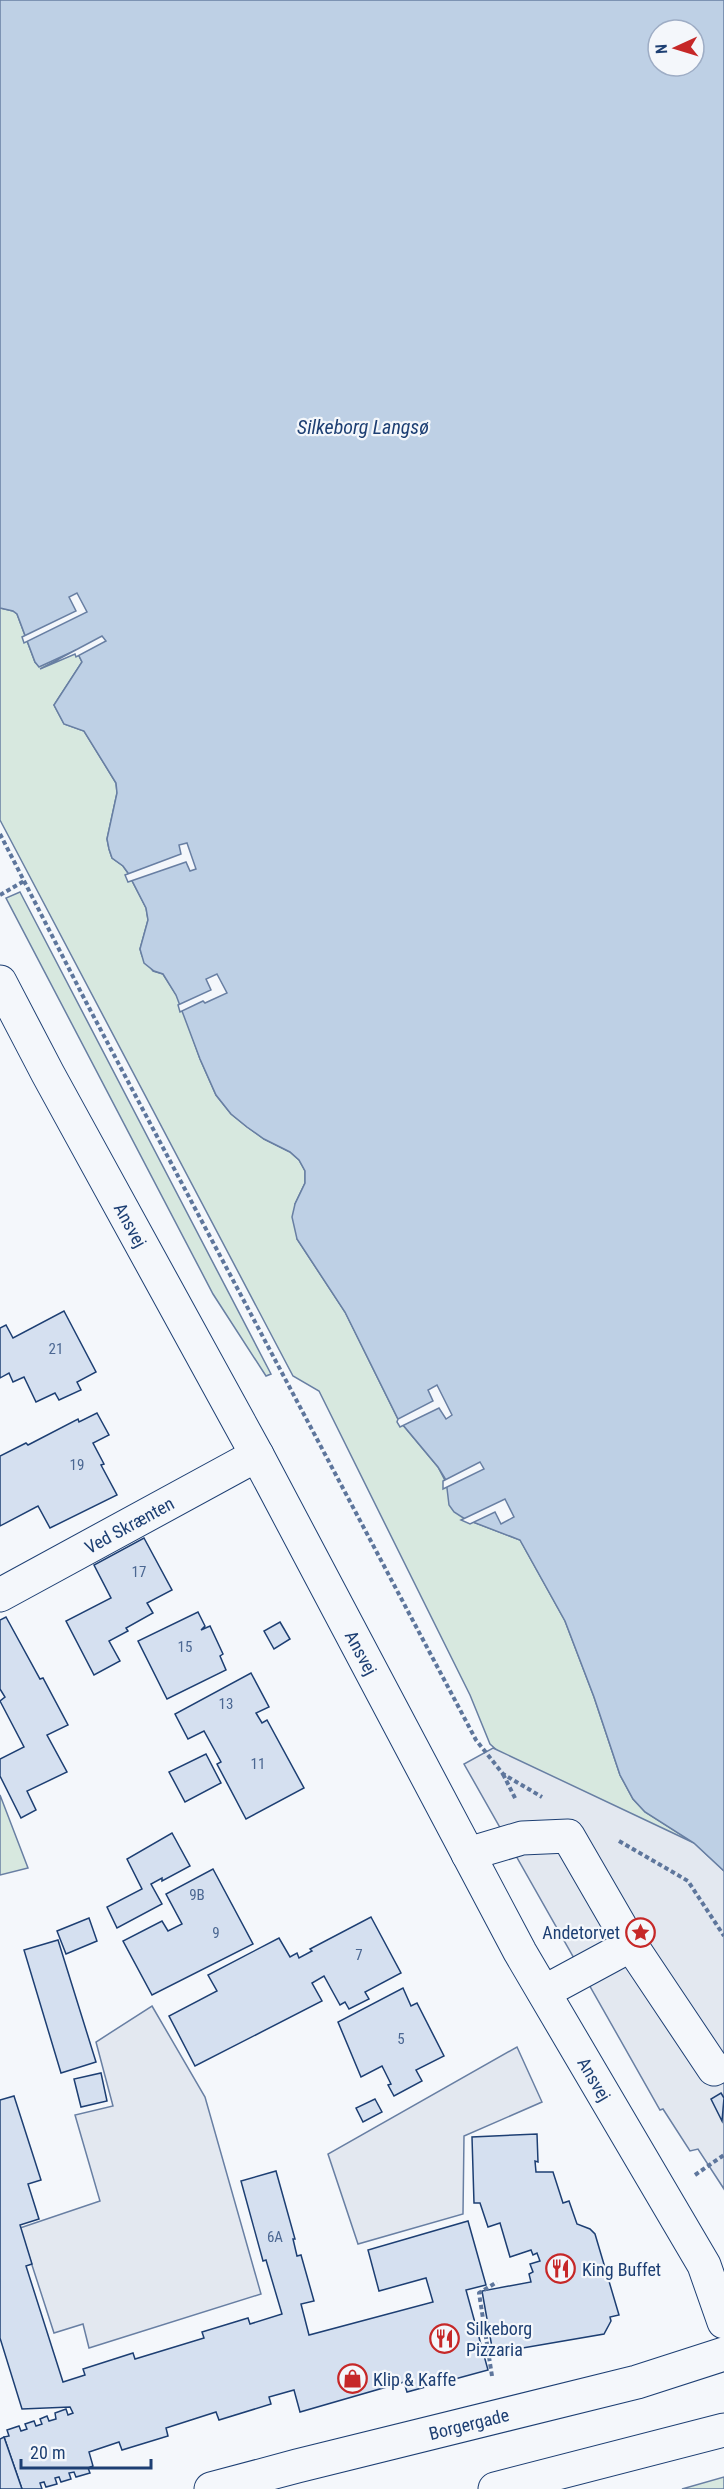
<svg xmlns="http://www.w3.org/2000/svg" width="724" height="2489" viewBox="0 0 724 2489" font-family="'Roboto Condensed',sans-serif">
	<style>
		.green { fill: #d7e8df; stroke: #687fa3; stroke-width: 1.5 }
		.parking { fill: #e3e8f0; stroke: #687fa3; stroke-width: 1.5 }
		.water { fill: #bed0e5; stroke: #687fa3; stroke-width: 1.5; fill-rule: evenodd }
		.pier { fill: #f4f7fb; stroke: #687fa3; stroke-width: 1.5 }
		.building { fill: #d5e0f0; stroke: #1d3f73; stroke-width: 1.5 }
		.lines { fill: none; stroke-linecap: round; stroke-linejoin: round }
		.minor-casing { stroke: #1d3f73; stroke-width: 35 }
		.path { stroke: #5e769c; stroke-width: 4; stroke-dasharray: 4.5 3; stroke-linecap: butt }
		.minor { stroke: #f4f7fb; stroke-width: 33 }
		.labels { text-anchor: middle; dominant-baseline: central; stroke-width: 4.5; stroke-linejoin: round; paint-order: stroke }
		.number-label { font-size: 15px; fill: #4b6792 }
		.street-label { font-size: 18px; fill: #1d3f73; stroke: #f4f7fb }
		.poi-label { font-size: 18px; fill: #1d3f73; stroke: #f4f7fb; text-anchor: start }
		.water-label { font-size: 20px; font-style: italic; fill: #1d3f73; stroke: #f4f7fb }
	</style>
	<rect width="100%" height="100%" fill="#f4f7fb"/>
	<g class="green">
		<polygon points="0,608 13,611 17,614 35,662 39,666 76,650 82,662 54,705 64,724 84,731 116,783 117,793 107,839 109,849 112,858 123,866 128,873 146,908 148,920 140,949 142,956 153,971 163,974 179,999 200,1059 216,1095 231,1114 247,1127 264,1139 290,1152 299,1160 305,1171 305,1183 295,1204 297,1239 345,1312 398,1419 438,1467 465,1519 520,1540 565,1621 594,1697 620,1775 633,1799 645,1812 694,1843 724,1871 528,1778 490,1744 470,1695 319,1391 293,1376 0,820"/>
		<polygon points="20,892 271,1374 266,1376 213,1294 6,898"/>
		<polygon points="0,1795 28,1868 0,1875"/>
		<polygon points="724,2477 724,2489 682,2489"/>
	</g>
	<g class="parking">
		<polygon points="493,1748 694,1843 724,1871 724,2189 698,2149 690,2151 663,2109 660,2110 464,1764"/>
		<polygon points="152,2006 205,2097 261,2294 89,2348 83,2324 54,2333 20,2228 100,2201 75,2115 113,2106 96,2042"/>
		<polygon points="517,2047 542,2102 464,2136 463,2214 358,2244 328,2154"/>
	</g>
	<path class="water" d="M0,0h724v1871l-30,-28 -49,-31 -12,-13 -13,-24 -26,-78 -29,-76 -45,-81 -55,-21 -11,-7 -5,-7 -3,-25 -8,-13 -40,-48 -53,-107 -48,-73 -5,-22 3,-13 10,-21v-12l-6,-11 -9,-8 -26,-13 -17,-12 -16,-13 -15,-19 -16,-36 -24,-64 -13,-21 -9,-3 -10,-8 -4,-14 8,-29 -2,-12 -18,-35 -5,-7 -11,-8 -3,-9 -2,-10 10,-46 -1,-10 -32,-52 -20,-7 -10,-19 28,-43 -6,-12 -37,17 -4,-5 -18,-48 -4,-3 -13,-3zM658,30h36v36h-36z"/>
	<g class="pier">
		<polygon points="77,593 87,612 24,643 22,637 76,611 69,597"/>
		<polygon points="102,636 106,641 76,657 75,654 40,669"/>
		<polygon points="187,843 196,869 190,871 186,862 128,882 125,875 181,854 179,845"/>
		<polygon points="217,974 227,993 205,1003 203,1001 180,1012 178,1005 211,990 206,979"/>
		<polygon points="437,1385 452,1415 446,1419 439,1408 400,1427 397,1422 398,1419 433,1401 428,1390"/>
		<polygon points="480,1462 484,1469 443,1489 443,1481"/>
		<polygon points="505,1499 514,1517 501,1524 495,1512 470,1524 461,1520"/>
	</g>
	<g class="building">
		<polygon points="64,1311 96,1372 77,1382 81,1390 59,1400 55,1393 36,1402 24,1377 13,1382 9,1373 0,1378 0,1328 6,1325 13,1338"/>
		<polygon points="97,1413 109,1435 93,1443 104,1464 101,1465 117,1495 50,1528 38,1506 0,1526 0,1456 26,1443 28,1445 78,1419 79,1422"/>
		<polygon points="144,1538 172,1590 147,1603 153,1613 126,1628 128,1631 109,1641 120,1661 94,1675 66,1621 111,1598 94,1565"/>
		<polygon points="198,1612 205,1626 201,1630 210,1626 223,1654 220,1656 226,1670 167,1699 138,1641"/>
		<polygon points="6,1617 40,1679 43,1678 68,1725 47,1735 67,1772 27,1791 36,1810 21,1818 0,1776 0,1759 24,1747 0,1701 5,1697 0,1689 0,1620"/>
		<polygon points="280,1622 290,1639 274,1649 264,1631"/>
		<polygon points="251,1673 269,1707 256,1713 262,1723 267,1720 304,1788 246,1819 217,1764 221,1762 204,1731 188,1739 175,1714"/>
		<polygon points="206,1754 221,1783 185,1802 169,1772"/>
		<polygon points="172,1833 190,1866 162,1881 162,1878 151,1884 162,1904 117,1928 107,1907 142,1889 127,1859"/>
		<polygon points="213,1869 253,1944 152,1995 123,1941 162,1921 168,1931 182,1924 166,1894"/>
		<polygon points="371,1917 401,1973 365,1992 369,1999 349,2009 345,2002 340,2005 324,1976 312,1983 322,2001 195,2066 169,2016 217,1991 208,1975 279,1938 290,1957 297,1953 299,1958 312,1951 310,1949"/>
		<polygon points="89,1918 97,1941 66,1954 57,1931"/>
		<polygon points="58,1940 96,2062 61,2073 24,1950"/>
		<polygon points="403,1988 411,2006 417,2003 444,2056 416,2070 422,2081 394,2096 388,2085 391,2084 382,2066 361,2077 338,2022"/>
		<polygon points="101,2073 107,2101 81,2107 74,2079"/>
		<polygon points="721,2093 724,2098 722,2121 711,2099"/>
		<polygon points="14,2096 41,2180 28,2184 39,2219 20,2225 32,2264 26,2266 63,2382 85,2375 83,2369 133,2353 135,2359 204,2338 202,2332 248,2318 250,2324 282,2314 266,2260 263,2261 241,2181 276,2171 295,2239 293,2239 297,2256 301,2255 314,2301 301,2304 309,2335 433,2302 426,2278 379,2291 368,2250 468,2221 486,2285 466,2290 488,2370 407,2392 404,2382 300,2412 294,2390 269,2397 271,2404 219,2420 216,2412 166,2428 168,2436 122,2450 119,2442 89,2452 93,2466 88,2468 90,2473 76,2477 74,2472 69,2473 71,2479 61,2482 59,2477 55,2478 57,2484 46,2487 44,2482 40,2483 42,2489 22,2489 4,2437 9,2436 7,2430 19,2426 21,2431 27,2429 25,2424 34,2421 36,2426 42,2424 40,2419 47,2416 49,2421 56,2419 55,2413 66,2409 68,2415 73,2413 70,2407 22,2409 0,2338 0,2100"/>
		<polygon points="375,2099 382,2112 363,2122 356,2108"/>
		<polygon points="537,2134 538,2162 535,2161 536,2172 553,2172 563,2203 569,2201 577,2224 590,2229 595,2234 619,2315 610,2317 611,2321 604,2334 493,2353 482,2291 531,2282 529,2274 533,2272 530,2264 540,2261 537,2253 533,2255 531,2250 510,2257 500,2223 488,2227 480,2203 474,2203 472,2137"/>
		<polygon points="4,2437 22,2489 0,2489 0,2439"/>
	</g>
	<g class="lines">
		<defs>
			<g id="minor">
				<path id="s1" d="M0,982l48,92 209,381 263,497 184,313 20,57"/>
				<path id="s2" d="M0,1595l257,-140"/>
				<polyline points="468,1854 522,1838 568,1836 631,1945 714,2069"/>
				<polyline points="544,1992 631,1945"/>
				<path id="s3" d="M211,2489l86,-23 340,-84 87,-28"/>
				<polyline points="495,2489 724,2430"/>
			</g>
		</defs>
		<use href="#minor" class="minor-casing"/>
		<g class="path">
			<polyline points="0,834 86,1002 476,1740 503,1774 542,1797"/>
			<polyline points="0,895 24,881"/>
			<polyline points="503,1774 516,1800"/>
			<polyline points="619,1841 688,1881 724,1936"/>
			<polyline points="695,2175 724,2155"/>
			<polyline points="492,2376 479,2293 497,2282"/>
		</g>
		<use href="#minor" class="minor"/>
	</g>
	<defs>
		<symbol id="sight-ring" viewBox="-11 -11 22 22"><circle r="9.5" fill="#f4f7fb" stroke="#c62828" stroke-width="1.5"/><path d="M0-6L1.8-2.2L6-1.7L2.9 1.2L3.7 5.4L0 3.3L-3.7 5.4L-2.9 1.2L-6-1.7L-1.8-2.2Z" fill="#c62828"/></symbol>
		<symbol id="restaurant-ring" viewBox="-11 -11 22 22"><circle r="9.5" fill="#f4f7fb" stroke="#c62828" stroke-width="1.5"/><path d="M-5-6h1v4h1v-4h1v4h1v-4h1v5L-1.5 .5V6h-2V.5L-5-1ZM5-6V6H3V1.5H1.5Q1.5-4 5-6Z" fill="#c62828"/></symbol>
		<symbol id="shop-ring" viewBox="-11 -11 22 22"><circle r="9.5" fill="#f4f7fb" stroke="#c62828" stroke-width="1.5"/><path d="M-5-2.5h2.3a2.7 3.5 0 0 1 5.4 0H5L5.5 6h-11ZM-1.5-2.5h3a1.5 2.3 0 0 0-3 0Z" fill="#c62828"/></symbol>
	</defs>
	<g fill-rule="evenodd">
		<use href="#sight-ring" x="624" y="1916" width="33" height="33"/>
		<use href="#restaurant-ring" x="544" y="2252" width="33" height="33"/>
		<use href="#restaurant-ring" x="428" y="2322" width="33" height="33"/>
		<use href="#shop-ring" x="336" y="2362" width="33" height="33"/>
	</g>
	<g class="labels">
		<g class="number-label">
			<text x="56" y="1349">21</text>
			<text x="77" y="1465">19</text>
			<text x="139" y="1572">17</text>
			<text x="185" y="1647">15</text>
			<text x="226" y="1704">13</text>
			<text x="258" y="1764">11</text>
			<text x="197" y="1895">9B</text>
			<text x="216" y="1933">9</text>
			<text x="359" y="1955">7</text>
			<text x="401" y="2039">5</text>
			<text x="275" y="2237">6A</text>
		</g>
		<g class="street-label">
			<text stroke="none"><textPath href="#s1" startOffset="276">Ansvej</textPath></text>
			<text stroke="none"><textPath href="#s2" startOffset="147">Ved Skrænten</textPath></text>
			<text stroke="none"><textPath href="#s1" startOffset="762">Ansvej</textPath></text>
			<text stroke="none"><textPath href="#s1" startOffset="1248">Ansvej</textPath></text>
			<text stroke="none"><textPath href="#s3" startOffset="266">Borgergade</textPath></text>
		</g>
		<g class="poi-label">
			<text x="620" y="1932" text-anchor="end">Andetorvet</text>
			<text x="582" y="2269">King Buffet</text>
			<text x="466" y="2328">Silkeborg<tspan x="466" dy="21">Pizzaria</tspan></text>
			<text x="373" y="2379">Klip &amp; Kaffe</text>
		</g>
		<g class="water-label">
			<text x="363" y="427">Silkeborg Langsø</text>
		</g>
	</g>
	<g transform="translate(676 48) rotate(266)"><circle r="28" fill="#f4f7fb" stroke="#9eadc5" stroke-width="1.5"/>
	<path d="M0-4.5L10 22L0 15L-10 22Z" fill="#c62828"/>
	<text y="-9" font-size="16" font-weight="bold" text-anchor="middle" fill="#1d3f73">N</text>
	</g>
	<path d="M21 2459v9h130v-9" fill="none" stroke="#1d3f73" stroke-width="3"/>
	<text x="30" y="2459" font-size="18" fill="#1d3f73" stroke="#f4f7fb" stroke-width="4.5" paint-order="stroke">20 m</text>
</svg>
